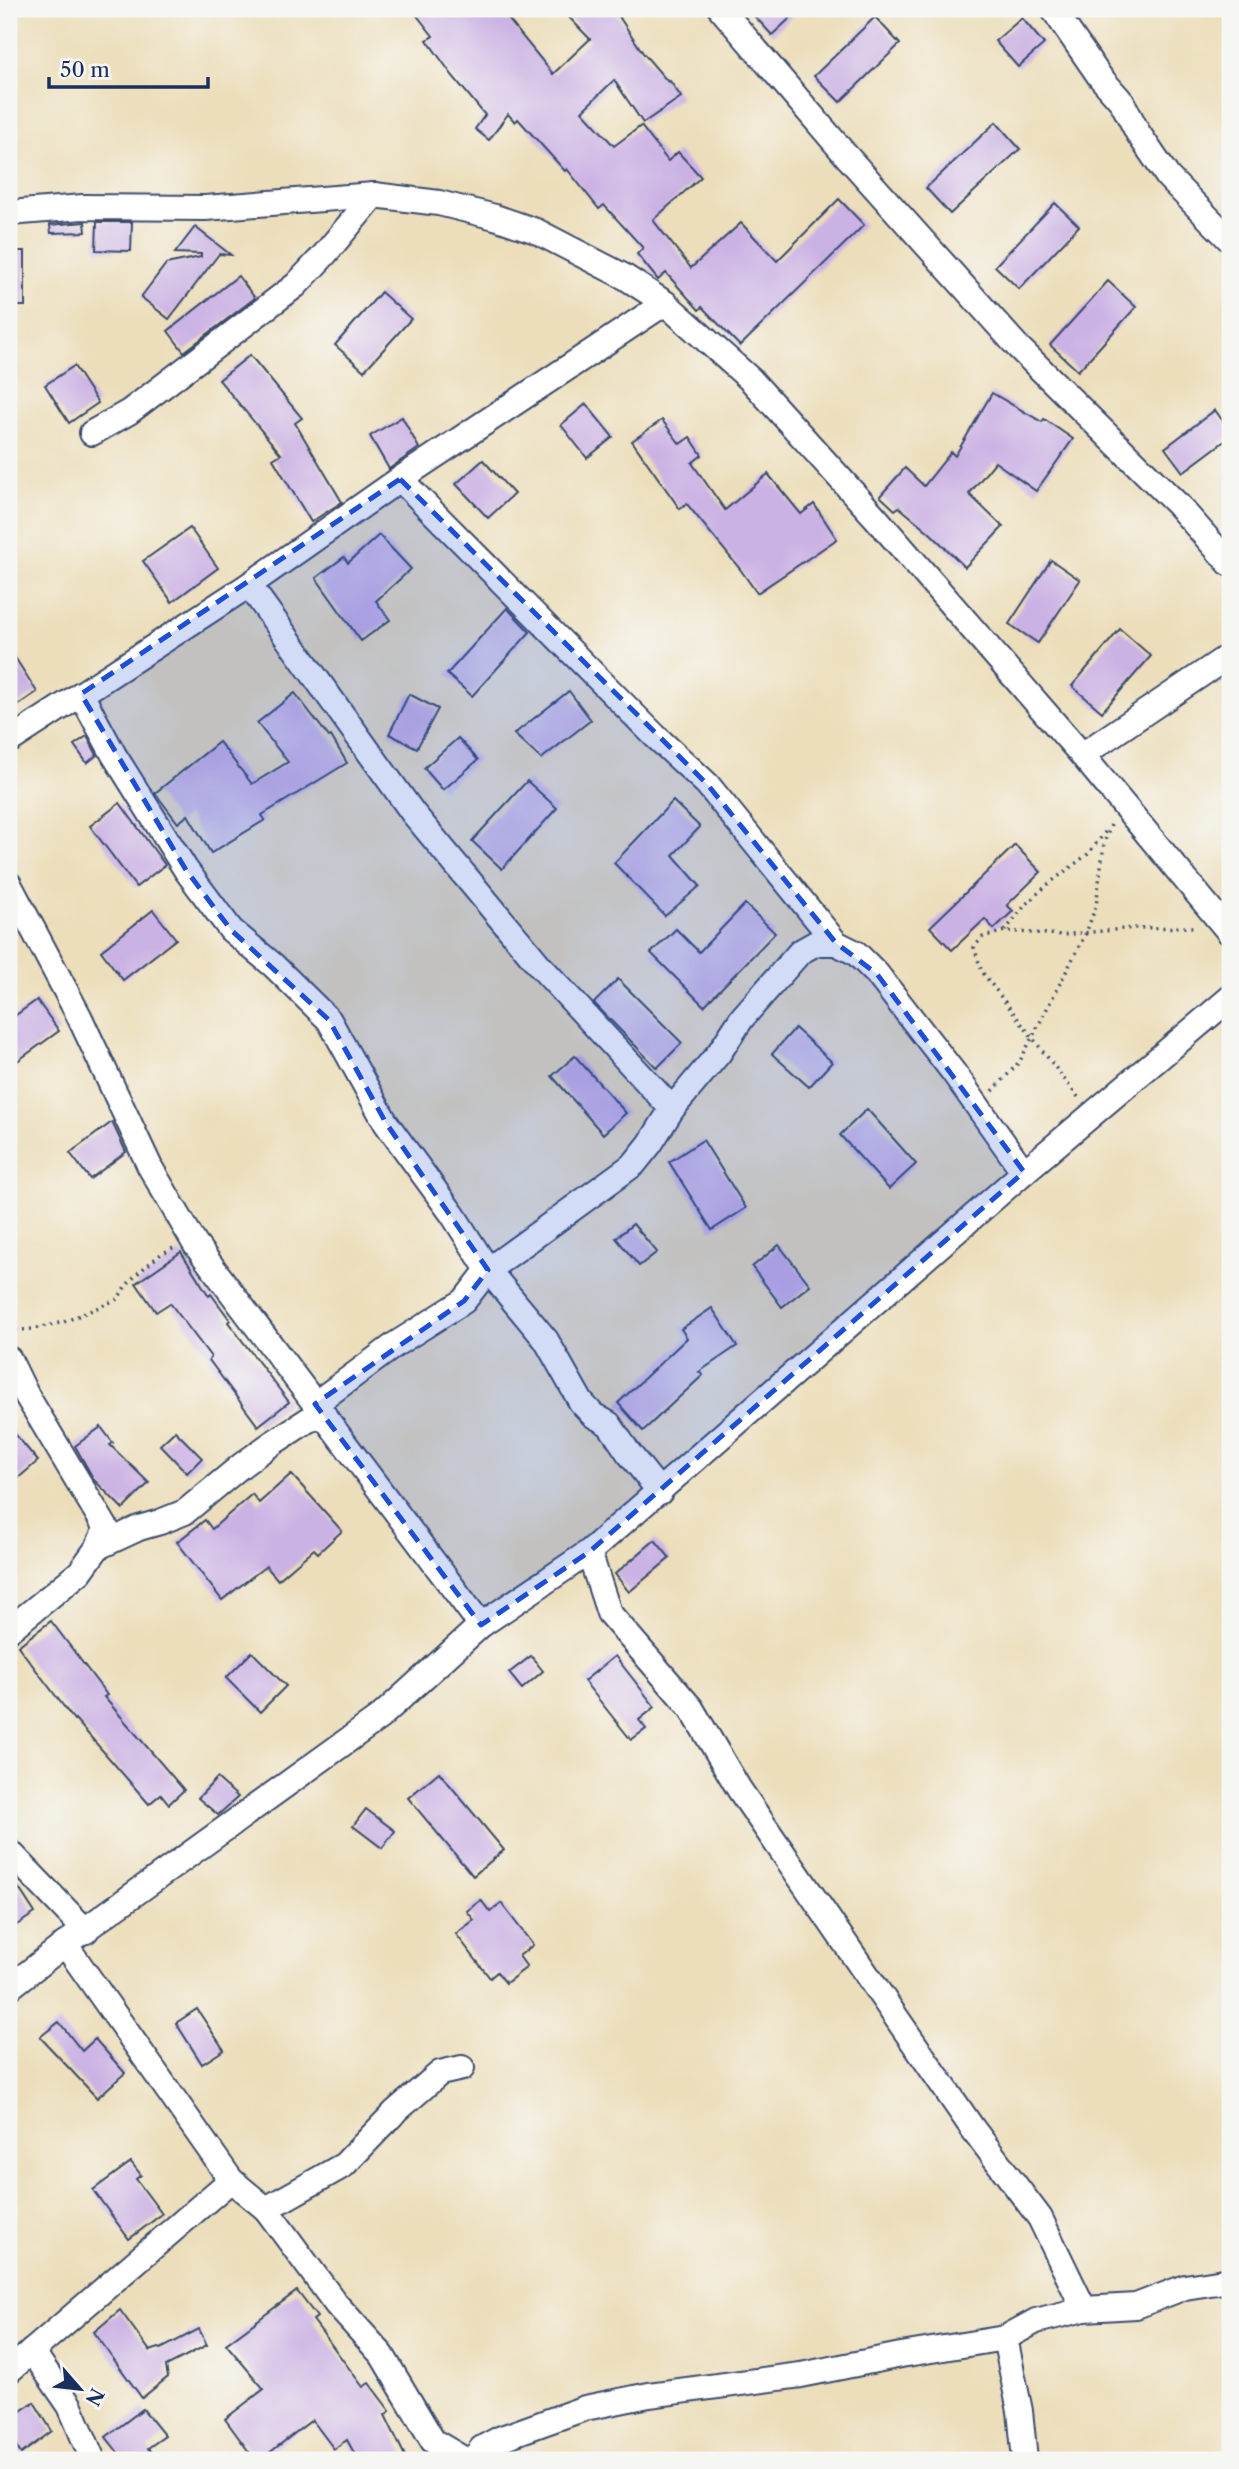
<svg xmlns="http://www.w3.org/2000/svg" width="1239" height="2469" viewBox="0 0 1239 2469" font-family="'Libre Caslon Text',serif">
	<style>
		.building { fill: #cbb2e4 }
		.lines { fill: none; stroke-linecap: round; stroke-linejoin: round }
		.minor-casing { stroke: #3a496c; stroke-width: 28 }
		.path { stroke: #3a496c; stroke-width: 3.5; stroke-dasharray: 2 5; stroke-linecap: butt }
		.minor { stroke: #fff; stroke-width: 24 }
		.marked { fill: #1d4ed8; fill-opacity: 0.2; stroke: #1d4ed8; stroke-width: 5; stroke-dasharray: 14 9; stroke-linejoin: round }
	</style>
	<rect width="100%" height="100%" fill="#f6f6f2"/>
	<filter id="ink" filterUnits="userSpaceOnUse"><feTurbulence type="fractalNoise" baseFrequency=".0143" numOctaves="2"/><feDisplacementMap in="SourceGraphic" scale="14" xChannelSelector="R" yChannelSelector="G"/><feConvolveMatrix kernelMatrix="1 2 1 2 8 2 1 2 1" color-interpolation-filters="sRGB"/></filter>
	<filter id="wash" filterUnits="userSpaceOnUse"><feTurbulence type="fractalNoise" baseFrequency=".00686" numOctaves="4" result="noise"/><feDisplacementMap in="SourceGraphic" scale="28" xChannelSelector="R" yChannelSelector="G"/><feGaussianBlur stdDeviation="1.57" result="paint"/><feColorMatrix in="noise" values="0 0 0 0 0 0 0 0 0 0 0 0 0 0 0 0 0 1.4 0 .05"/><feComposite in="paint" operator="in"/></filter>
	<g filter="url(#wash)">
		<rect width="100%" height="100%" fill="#ecdeba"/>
		<g id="blocks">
			<g class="building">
				<polygon points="412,9 500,9 553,74 590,39 561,9 614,9 643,53 668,82 670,81 681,97 643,123 614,80 582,111 614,146 641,126 668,161 678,152 701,177 653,220 691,268 741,223 777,261 839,199 864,225 740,346 702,307 699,310 666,273 658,280 637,254 643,248 604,205 599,209 567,169 565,171 518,119 515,122 508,114 489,140 475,129 485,115 452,75 427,40 433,36"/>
				<polygon points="748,9 800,9 772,35"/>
				<polygon points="875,17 900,44 840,102 814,76"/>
				<polygon points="1022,18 1044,44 1018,67 995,41"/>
				<polygon points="996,122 1020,149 950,214 926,188"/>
				<polygon points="1055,203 1079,226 1019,289 995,266"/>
				<polygon points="85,222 86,232 51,233 50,225"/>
				<polygon points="97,222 132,222 131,251 96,250"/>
				<polygon points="195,227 231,255 219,254 169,319 141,297 166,264 201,257 201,254 175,253"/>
				<rect x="9" y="251" width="16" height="55"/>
				<polygon points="238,276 255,298 184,352 168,331"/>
				<polygon points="1108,281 1136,307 1078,371 1050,345"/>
				<polygon points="381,292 411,319 364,371 335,345"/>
				<polygon points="250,355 302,418 295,423 342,502 311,522 273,459 281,454 219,380"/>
				<polygon points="74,366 98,403 69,423 45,385"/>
				<polygon points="992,393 1042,422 1044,419 1073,439 1036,491 995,462 969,494 1003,527 965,567 929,532 899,507 895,510 880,496 905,468 924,486 951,452 955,456"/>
				<polygon points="586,404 613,437 587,458 561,425"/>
				<polygon points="1215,410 1230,431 1230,437 1183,472 1165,448"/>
				<polygon points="402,417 419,448 389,469 370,436"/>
				<polygon points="662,420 680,444 690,437 702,455 692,463 725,510 768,474 801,514 814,504 837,539 757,593 740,569 687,504 680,509 632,441"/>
				<polygon points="483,460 514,494 488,518 456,484"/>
				<polygon points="190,528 218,568 172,602 143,561"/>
				<polygon points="379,535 411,569 376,601 390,620 361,641 316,578 344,557 348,563"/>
				<polygon points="1051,560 1080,580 1038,643 1009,624"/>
				<polygon points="507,608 530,632 472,696 447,674"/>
				<polygon points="1120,629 1151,656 1102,712 1072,686"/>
				<polygon points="9,648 37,692 9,711"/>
				<polygon points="569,691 591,720 541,759 514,734"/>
				<polygon points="295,693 329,737 331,736 347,763 262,815 265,820 211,853 188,815 178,823 155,793 219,742 252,784 288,762 257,723"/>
				<polygon points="409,694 438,709 417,748 389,734"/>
				<polygon points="87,736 97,755 87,763 74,745"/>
				<polygon points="458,738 478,760 443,790 424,768"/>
				<polygon points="527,781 557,808 502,869 472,841"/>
				<polygon points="673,801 700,827 673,855 700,886 665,916 614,863"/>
				<polygon points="120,803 165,865 136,887 90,826"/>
				<polygon points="1015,845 1041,872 1007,905 1013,911 994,929 985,919 952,950 930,927"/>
				<polygon points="745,904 775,933 704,1006 651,953 676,929 699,952"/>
				<polygon points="153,910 176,939 123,980 101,951"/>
				<polygon points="618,979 682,1043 657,1068 594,1003"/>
				<polygon points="37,1000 59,1031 9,1067 9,1020"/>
				<polygon points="795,1028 832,1062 809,1087 772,1054"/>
				<polygon points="575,1056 626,1113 603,1134 552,1076"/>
				<polygon points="867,1109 916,1164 889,1189 840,1135"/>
				<polygon points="112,1122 126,1152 90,1179 70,1153"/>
				<polygon points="703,1140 746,1208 712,1230 669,1162"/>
				<polygon points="633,1224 657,1252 639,1266 616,1238"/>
				<polygon points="779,1245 810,1285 782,1307 752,1267"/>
				<polygon points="181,1252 209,1296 211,1294 230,1320 228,1322 289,1402 258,1426 209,1360 211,1357 170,1303 156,1312 136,1283"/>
				<polygon points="712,1308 737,1346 699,1372 703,1375 643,1431 618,1403 687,1338 681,1329"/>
				<polygon points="9,1427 38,1461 9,1486"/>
				<polygon points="101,1427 113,1443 110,1445 149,1483 123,1509 94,1480 75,1446"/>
				<polygon points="175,1431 202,1458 187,1473 160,1445"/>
				<polygon points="291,1474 342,1531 318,1553 314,1549 278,1580 266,1566 222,1600 177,1542 205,1520 212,1529 252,1494 259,1503"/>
				<polygon points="655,1540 670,1558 629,1592 615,1574"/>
				<polygon points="51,1621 107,1695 104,1697 184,1790 169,1804 161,1794 149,1804 75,1719 74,1720 18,1646"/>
				<polygon points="252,1652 286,1686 260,1712 226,1678"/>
				<polygon points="531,1656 543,1671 522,1689 509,1673"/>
				<polygon points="615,1656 655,1707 639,1720 646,1729 631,1740 584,1681"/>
				<polygon points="439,1772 504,1850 473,1876 408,1798"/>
				<polygon points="217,1778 238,1797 218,1815 198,1798"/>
				<polygon points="366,1809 395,1831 382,1848 353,1826"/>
				<polygon points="9,1873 35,1913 9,1930"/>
				<polygon points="481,1900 490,1912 501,1903 533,1945 519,1956 527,1967 506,1983 497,1972 490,1978 456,1934 474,1920 467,1911"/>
				<polygon points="197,2009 224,2050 202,2064 176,2023"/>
				<polygon points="59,2022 82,2051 95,2039 125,2073 97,2098 40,2037"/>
				<polygon points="131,2162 141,2175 136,2179 162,2214 129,2239 93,2190"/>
				<polygon points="297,2291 317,2317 313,2320 363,2387 369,2383 390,2411 385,2415 407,2460 358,2460 347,2440 334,2449 312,2420 260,2460 255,2460 225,2419 264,2389 226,2344"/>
				<polygon points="120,2310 150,2351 159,2348 161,2349 199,2329 207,2345 166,2366 168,2377 142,2398 94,2332"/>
				<polygon points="34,2402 52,2431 21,2454 9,2434 9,2419"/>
				<polygon points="143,2409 165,2436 148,2448 156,2460 124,2460 106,2437"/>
			</g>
		</g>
	</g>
	<g filter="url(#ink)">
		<use href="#blocks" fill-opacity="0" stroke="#3a496c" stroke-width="2"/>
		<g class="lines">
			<defs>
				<g id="minor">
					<polyline points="721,9 844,153 1018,347 1178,505 1230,564"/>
					<polyline points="1053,9 1100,77 1122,102 1138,133 1168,177 1230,240"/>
					<polyline points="9,213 83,207 205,208 374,195 439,203 495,217 536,231 625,277 665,303 751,380 876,518 1082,755 1230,933"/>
					<polyline points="92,433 129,412 296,285 325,254 374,195"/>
					<polyline points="400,479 655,736 707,784 836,943"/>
					<polyline points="249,585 413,813 540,966 672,1109 650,1144 634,1164 488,1270 464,1301 396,1344 315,1404"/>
					<polyline points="81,694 114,755 186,870 231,930 273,965 329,1020 386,1123 453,1215 488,1270 546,1340 581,1402 593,1415 609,1424 628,1452 660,1492"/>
					<polyline points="9,741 249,585 400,479 665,303"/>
					<polyline points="1082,755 1230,655"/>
					<polyline points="9,884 79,1016 150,1167 195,1244 481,1625"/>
					<polyline points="672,1109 719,1053 742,1018 800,952 816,943 836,943 856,953 877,974 954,1073 1024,1172"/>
					<polyline points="9,1359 27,1396 106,1528 98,1547 80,1572 9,1630"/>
					<polyline points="98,1547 139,1528 160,1522 185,1512 242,1465 271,1444 308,1420 324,1415"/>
					<polyline points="589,1552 609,1613 691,1708 739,1789 973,2129 1040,2218 1084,2309"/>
					<polyline points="9,1851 86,1931"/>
					<polyline points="65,1944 231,2180 266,2209 336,2304 382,2355 433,2441 465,2460"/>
					<polyline points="9,1988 65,1944 380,1717 481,1625 589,1552 1024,1172 1230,998"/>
					<polyline points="266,2209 344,2165 395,2112 440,2073 462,2068"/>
					<polyline points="1005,2338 1020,2411 1025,2460"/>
					<polyline points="32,2351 70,2406 93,2460"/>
					<polyline points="9,2371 231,2180"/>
					<polyline points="473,2460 482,2448 499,2439 585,2408 649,2395 801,2375 901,2355 1005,2338 1036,2321 1084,2309 1136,2306 1185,2287 1230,2280"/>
				</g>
			</defs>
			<use href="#minor" class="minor-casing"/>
			<g class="path">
				<polyline points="1005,931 1026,904 1047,885 1088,854 1106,831"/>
				<polyline points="993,1091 1020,1061 1086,933 1096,906 1104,843 1111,825"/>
				<polyline points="1078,1097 982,972 974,947 983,937 1005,931 1062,935 1134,928 1197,927"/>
				<polyline points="9,1331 33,1329 64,1322 118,1299 125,1287 139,1272 161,1254 173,1248"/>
			</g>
			<use href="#minor" class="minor"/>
		</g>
	</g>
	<path class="marked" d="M400,479l307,305 129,159 41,31 147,198 -435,380 -108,73 -166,-221 149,-103 24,-31 -102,-147 -57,-103 -98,-90 -45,-60 -105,-176z"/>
	<rect width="1239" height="2469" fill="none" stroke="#f6f6f2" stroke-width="35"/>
	<g transform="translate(80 2389) rotate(118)" stroke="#f6f6f2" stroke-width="5" paint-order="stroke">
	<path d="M0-5L12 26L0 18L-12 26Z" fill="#1b2f5e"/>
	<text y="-10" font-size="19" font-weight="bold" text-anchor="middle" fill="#1b2f5e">N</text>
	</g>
	<path d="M49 77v10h159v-10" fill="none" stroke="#1b2f5e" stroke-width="3.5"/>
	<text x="60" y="77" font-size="21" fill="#1b2f5e" stroke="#f6f6f2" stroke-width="5" paint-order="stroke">50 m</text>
</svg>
